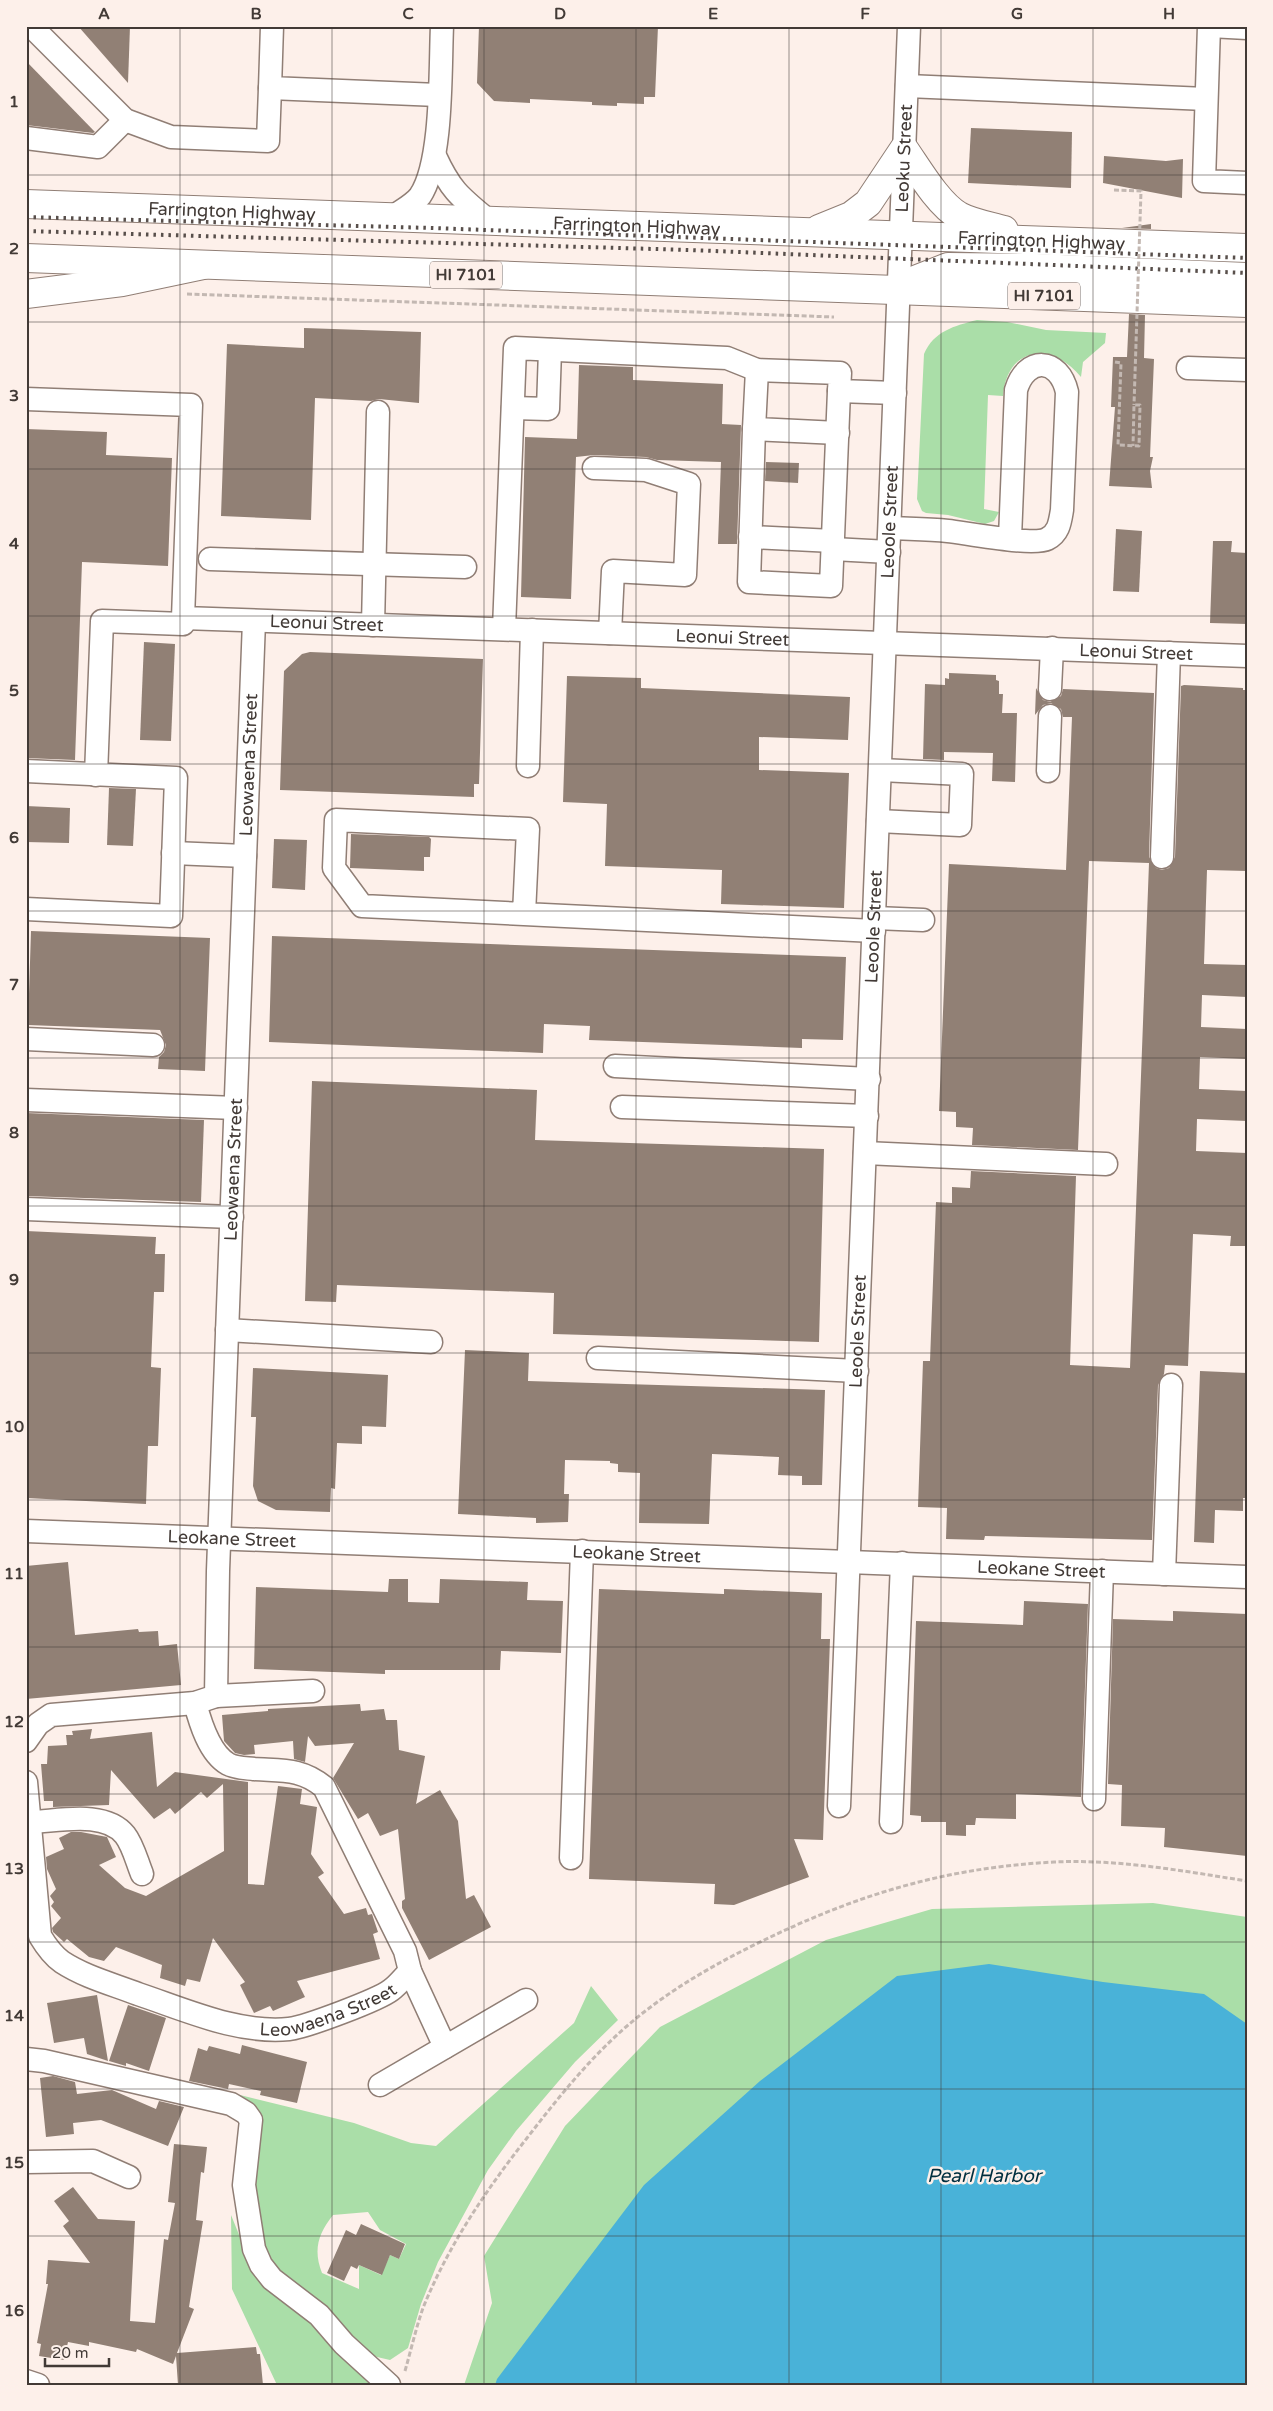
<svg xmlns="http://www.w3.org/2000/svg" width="1273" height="2411" viewBox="0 0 1273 2411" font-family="'Varela Round',sans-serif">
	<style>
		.green { fill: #aadea8; fill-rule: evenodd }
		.water { fill: #49b2d8 }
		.building { fill: #918075 }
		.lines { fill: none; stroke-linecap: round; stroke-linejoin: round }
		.minor-casing { stroke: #907e75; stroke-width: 25 }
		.major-casing { stroke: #907e75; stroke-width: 30 }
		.highway-casing { stroke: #907e75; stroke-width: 30 }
		.path { stroke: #c3b8b2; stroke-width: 3; stroke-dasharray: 5 2.5; stroke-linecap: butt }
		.minor { stroke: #fff; stroke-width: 22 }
		.major { stroke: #fff; stroke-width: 28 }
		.highway { stroke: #fff; stroke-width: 28 }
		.rail { stroke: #584f4b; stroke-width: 4; stroke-dasharray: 2.5 5; stroke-linecap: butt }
		.path-bridge { stroke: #c3b8b2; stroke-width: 3; stroke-dasharray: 5 2.5; stroke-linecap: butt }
		.grid { fill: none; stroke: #423a36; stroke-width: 1; stroke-opacity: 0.55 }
		.labels { text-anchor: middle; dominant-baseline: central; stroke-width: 5; stroke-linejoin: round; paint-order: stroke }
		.shield { fill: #fdf0ea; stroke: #7a716c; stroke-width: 1 }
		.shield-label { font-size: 16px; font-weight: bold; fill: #423a36 }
		.street-label { font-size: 18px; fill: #423a36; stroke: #fdf0ea }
		.water-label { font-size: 19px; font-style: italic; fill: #002e3e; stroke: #fdf0ea }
		.neatline { fill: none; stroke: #423a36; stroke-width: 2 }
		.grid-label { font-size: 16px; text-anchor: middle; font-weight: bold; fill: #423a36 }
	</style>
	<rect width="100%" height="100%" fill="#fdf0ea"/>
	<g class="green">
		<path d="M977,320l30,2 39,8 60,3 -1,10 -22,19 -2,15c-28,-35 -74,-32 -78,19l-15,-1 -4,114 15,3 -5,9 -9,3 -37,-9 -22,-2 -4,-2 -5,-12 7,-145c10,-23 30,-28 53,-34z"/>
		<polygon points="1153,1903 1247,1917 1247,2105 523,2385 464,2385 492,2303 484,2256 565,2126 660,2027 826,1940 932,1909"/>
		<path d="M591,1986l27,34 -43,42 -59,69 -28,39 -50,92 -17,42 -13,44 -18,12 -13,-3 -16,-8 -88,-81 -13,-23 -6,-71 9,-55 -5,-10 -30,-17 126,31 57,20 25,3 138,-123zM368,2212l12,18 26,14 -7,15 -9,-4 -9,20 -22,-10v24l-37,-16c-9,-23 -4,-39 11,-58z"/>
		<polygon points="231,2215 251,2264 302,2310 320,2335 374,2385 277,2385 232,2289"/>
	</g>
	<polygon class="water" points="989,1964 1103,1982 1204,1994 1247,2024 1247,2385 495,2385 497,2379 644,2185 760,2081 897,1976"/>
	<g class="building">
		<polygon points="78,26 130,26 128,83"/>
		<polygon points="479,26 658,26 655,97 644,97 644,104 617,103 617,106 592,105 592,102 530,99 530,103 494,101 477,83"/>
		<polygon points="26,61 95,132 93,133 26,125"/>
		<polygon points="971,128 1072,132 1071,188 968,183"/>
		<polygon points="1104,156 1166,161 1183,159 1182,198 1103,183"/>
		<polygon points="1151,224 1151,229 1122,228"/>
		<polygon points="1129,314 1145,315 1144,358 1154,359 1150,457 1153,457 1150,471 1152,488 1109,486 1115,407 1111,407 1113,357 1127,357"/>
		<polygon points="304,328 421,332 419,403 379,399 371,401 315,398 311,520 221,516 227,344 304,348"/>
		<polygon points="579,365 633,367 633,380 723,384 722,424 741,425 737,544 718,544 721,462 657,460 646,457 594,455 576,457 571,599 521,597 525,437 577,439"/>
		<polygon points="26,429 107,432 106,455 172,458 168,566 82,562 75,760 26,758"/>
		<polygon points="766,462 799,463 798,483 765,481"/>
		<polygon points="1116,529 1142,531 1139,592 1113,591"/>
		<polygon points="1213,541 1232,541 1231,552 1247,553 1247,624 1210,623"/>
		<polygon points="144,642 175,644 171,741 140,740"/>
		<polygon points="310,652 483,659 479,784 474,784 474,797 280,790 284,671 302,654"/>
		<polygon points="949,673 996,675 996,680 999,681 999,694 1003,694 1002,713 1017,713 1015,782 992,781 993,753 944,752 944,760 923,759 925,684 945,685 945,678 949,679"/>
		<polygon points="567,676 641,678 641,688 850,697 848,740 759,737 759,770 849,773 844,908 721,904 722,870 605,866 607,804 563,802"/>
		<polygon points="1184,685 1243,688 1243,690 1247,690 1247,871 1207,870 1204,964 1247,965 1247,997 1202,995 1201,1027 1247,1029 1247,1059 1200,1057 1199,1089 1247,1091 1247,1121 1197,1119 1196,1151 1247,1153 1247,1246 1230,1246 1231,1236 1193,1234 1188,1366 1165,1365 1164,1374 1158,1385 1152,1540 985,1536 984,1540 946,1539 947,1508 918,1507 923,1361 930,1361 936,1202 952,1203 952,1187 970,1188 971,1171 1076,1176 1070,1365 1130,1368 1149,863 1089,861 1078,1150 972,1145 973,1128 956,1127 956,1112 939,1111 949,864 1066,870 1072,717 1063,717 1061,709 1051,703 1043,705 1035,715 1036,688 1043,700 1050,702 1061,696 1063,689 1154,693 1149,857 1156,868 1162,870 1169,868 1175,857 1181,686"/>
		<polygon points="109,788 136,789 133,846 107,845"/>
		<polygon points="26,806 70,808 69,843 26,842"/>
		<polygon points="351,834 429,837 431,839 430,857 424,857 424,871 350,868"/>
		<polygon points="274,839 307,840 305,890 272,888"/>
		<polygon points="31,931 210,938 205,1071 158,1069 159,1057 164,1052 166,1045 160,1030 28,1025"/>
		<polygon points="272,936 846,957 843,1040 802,1039 802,1048 589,1040 590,1026 544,1024 543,1053 269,1042"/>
		<polygon points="312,1081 537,1090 535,1140 824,1149 819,1342 553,1334 554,1293 337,1285 336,1302 305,1301"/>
		<polygon points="26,1113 204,1120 201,1202 26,1196"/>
		<polygon points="26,1231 156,1237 155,1254 165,1254 164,1292 154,1292 151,1367 161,1368 158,1446 148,1446 146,1504 26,1498"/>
		<polygon points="465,1350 529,1353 528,1381 825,1390 822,1485 802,1485 802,1476 778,1475 779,1457 712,1454 709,1524 639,1523 640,1473 618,1472 618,1464 610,1463 610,1461 565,1460 564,1494 569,1494 568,1522 536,1523 536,1518 458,1514"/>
		<polygon points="253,1368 388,1375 386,1427 362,1426 362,1444 337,1443 335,1489 331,1488 330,1512 276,1510 258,1501 253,1486 256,1417 251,1417"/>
		<polygon points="1200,1371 1247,1373 1247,1498 1243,1498 1243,1511 1215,1510 1214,1543 1194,1542"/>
		<polygon points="68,1562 75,1635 138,1629 139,1632 158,1631 159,1646 177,1644 181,1685 26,1699 26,1566"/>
		<polygon points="389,1579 408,1579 408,1602 439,1603 440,1579 528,1582 527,1600 563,1601 561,1653 501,1651 500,1670 385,1670 385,1674 254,1669 256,1587 388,1592"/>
		<polygon points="599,1589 724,1594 724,1589 822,1593 821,1639 830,1639 823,1840 794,1839 809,1877 734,1905 714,1904 715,1884 589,1879"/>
		<polygon points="1024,1601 1088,1604 1081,1797 1016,1794 1016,1819 976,1818 975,1825 966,1825 966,1836 946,1835 946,1822 921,1822 921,1816 910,1815 916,1621 1023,1625"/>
		<polygon points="1173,1611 1247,1614 1247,1856 1164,1847 1165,1828 1121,1826 1122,1785 1108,1784 1113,1619 1173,1621"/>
		<polygon points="360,1704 361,1711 384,1709 386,1720 397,1720 399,1750 425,1756 416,1804 440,1790 458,1821 466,1899 474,1895 491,1927 429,1960 402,1908 402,1901 405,1899 398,1829 380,1836 368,1813 358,1819 333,1778 354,1743 315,1746 308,1736 305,1762 294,1759 293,1741 254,1745 255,1754 244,1755 235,1753 224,1741 222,1715 268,1711 268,1709"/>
		<polygon points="92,1729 90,1739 152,1732 157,1787 175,1772 248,1782 248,1884 264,1885 278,1786 302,1789 300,1804 317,1807 311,1854 324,1873 318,1877 344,1914 366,1908 368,1915 372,1914 378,1932 373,1934 380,1959 297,1981 305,1997 273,2011 270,2006 254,2013 240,1985 245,1982 213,1938 200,1982 187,1979 185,1986 160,1978 162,1965 116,1947 104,1961 89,1957 67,1939 64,1942 53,1932 52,1928 61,1918 51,1906 54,1902 50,1896 56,1889 47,1869 46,1857 64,1849 59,1838 71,1832 81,1832 107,1837 116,1857 99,1865 125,1888 146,1896 224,1851 223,1784 207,1798 201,1792 175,1814 170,1808 154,1819 111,1770 109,1805 53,1807 53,1801 44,1801 41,1764 47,1764 48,1746 67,1745 66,1735 73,1735 72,1731"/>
		<polygon points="97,1995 108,2061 87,2054 84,2038 54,2043 47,2003"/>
		<polygon points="128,2005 166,2018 149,2071 126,2063 126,2066 109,2061"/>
		<polygon points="242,2045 307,2062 297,2103 260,2095 261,2091 229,2084 228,2089 189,2081 198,2048 207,2051 209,2046 240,2054"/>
		<polygon points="53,2076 75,2082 77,2094 112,2090 156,2109 159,2101 184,2107 168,2146 101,2120 73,2123 74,2134 46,2137 40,2078"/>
		<polygon points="174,2144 207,2147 204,2173 201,2172 196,2220 203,2221 189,2307 194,2309 177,2353 256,2347 257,2354 260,2354 263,2385 178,2385 176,2356 173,2364 137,2349 136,2352 89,2342 89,2346 68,2342 64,2360 39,2356 41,2344 37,2343 48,2284 46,2284 48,2260 90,2263 63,2226 69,2221 54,2201 73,2187 98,2219 135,2221 130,2321 155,2323 164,2239 168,2240 175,2203 168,2202"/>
		<polygon points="361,2224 405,2244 399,2259 390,2255 382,2275 359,2265 357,2269 351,2266 344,2281 327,2273 346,2230 356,2235"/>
	</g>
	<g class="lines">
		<defs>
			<g id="minor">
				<polyline points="31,26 125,120 171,137 268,141 270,88"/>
				<polyline points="272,26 270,88 438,95"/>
				<polyline points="1209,26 1204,181 1247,183"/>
				<polyline points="1210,26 1247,28"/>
				<polyline points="907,86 1206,99"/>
				<polyline points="26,138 98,147 125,120"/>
				<path d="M435,156c16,35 25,41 54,65"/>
				<path d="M393,217c8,-6 21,-13 27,-21 23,-34 20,-127 22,-170"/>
				<polyline points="1188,368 1247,370"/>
				<polyline points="757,370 754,429 838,433"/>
				<path id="s1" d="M26,399l165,6 -8,213 1064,38"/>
				<polyline points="513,408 548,409 550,350"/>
				<polyline points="754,429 749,582 831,586 839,391"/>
				<polyline points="594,468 646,470 689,484 685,575 613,571 610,633"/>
				<path d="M890,528c19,1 38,1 58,3 18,2 85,15 99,8 12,-6 13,-17 15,-29l5,-118c-8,-35 -41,-36 -51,-2l-6,148"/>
				<polyline points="750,537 833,541"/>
				<polyline points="833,549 889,552"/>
				<polyline points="210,559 465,567"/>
				<polyline points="373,625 378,412"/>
				<polyline points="504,629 515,348 727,358 757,370 840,373 839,391 895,393"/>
				<polyline points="1050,689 1052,648"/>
				<polyline points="528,766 532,630"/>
				<polyline points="26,771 176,778 171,916 26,909"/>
				<polyline points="1048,771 1050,716"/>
				<polyline points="96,775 102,621 183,624 183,618"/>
				<polyline points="878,821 960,825 962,774 881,770"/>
				<polyline points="173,853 245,856"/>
				<polyline points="1162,857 1169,653"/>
				<polyline points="524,914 362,906 334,868 336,820 528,829 524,914 874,931"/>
				<polyline points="875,918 923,920"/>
				<polyline points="26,1039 153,1045"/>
				<polyline points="615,1066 869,1079"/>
				<polyline points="26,1100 236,1108"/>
				<polyline points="622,1107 867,1116"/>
				<polyline points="865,1153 1106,1164"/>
				<polyline points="26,1209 232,1217"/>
				<polyline points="227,1330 431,1342"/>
				<polyline points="598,1358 857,1371"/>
				<path id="s2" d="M26,1531l1221,46"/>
				<polyline points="1164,1574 1171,1385"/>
				<polyline points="216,1696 313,1691"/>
				<path id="s3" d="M26,1741l12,-17 13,-9 144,-12 21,-7 2,-125 36,-950"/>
				<path id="s4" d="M26,1782l14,154c6,10 12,19 22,26 23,15 50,22 76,32 48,16 100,40 151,35 17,-2 89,-29 102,-39 7,-5 13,-13 19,-19l-5,-20 -81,-164c-23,-19 -42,-16 -70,-18 -8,-1 -19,-1 -26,-5 -19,-11 -28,-42 -33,-61"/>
				<polyline points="1094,1799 1102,1571"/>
				<path id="s5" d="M839,1806l70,-1780"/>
				<path d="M31,1822c28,-1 74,-12 94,13 8,10 12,27 17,39"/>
				<polyline points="891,1822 902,1563"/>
				<polyline points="571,1858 582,1551"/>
				<polyline points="410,1971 445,2047"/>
				<polyline points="26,2059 44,2061 231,2104 246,2113 251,2120 244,2185 254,2249 261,2265 272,2279 319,2315 344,2344 389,2385"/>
				<polyline points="380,2085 526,2000"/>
				<polyline points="26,2162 93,2161 129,2177"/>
				<polyline points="26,2381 38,2385"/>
			</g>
			<g id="major">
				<path id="s6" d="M26,204l1221,44"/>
				<path d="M819,229l32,-13 17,-13 36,-54c14,20 34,55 55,67 13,7 31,10 45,14"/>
				<polyline points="26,258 1247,303"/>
				<polyline points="899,292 915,280 948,267 1036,268 1247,277"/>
			</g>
			<polyline id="highway" points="26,294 122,282 203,265"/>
		</defs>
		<use href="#minor" class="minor-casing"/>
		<use href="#major" class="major-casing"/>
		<use href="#highway" class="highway-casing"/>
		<g class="path">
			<polyline points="187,294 834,317"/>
			<polyline points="1115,362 1121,363 1118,445 1139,446 1140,405 1134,405 1133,446"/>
			<path d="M405,2371c6,-21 11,-43 18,-63 25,-62 63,-118 104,-170 31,-40 62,-79 100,-112 37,-32 79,-57 123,-79 100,-50 190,-79 304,-85 65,-3 129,9 193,19"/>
		</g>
		<use href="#minor" class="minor"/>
		<use href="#major" class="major"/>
		<use href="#highway" class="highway"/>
		<g class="rail">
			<polyline points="26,217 432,228 1247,258"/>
			<polyline points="26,231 690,250 1247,273"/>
		</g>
		<polyline class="path-bridge" points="1114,190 1141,191 1134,405"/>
	</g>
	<path class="grid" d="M180,26v2359M332,26v2359M484,26v2359M636,26v2359M789,26v2359M941,26v2359M1093,26v2359M26,175h1221M26,322h1221M26,469h1221M26,616h1221M26,764h1221M26,911h1221M26,1058h1221M26,1206h1221M26,1353h1221M26,1500h1221M26,1647h1221M26,1794h1221M26,1942h1221M26,2089h1221M26,2236h1221"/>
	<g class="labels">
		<g class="shield">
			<rect x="430" y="261.5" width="72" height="27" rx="4"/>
			<rect x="1008" y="282.5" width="72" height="27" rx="4"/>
		</g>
		<g class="shield-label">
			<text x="466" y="275">HI 7101</text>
			<text x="1044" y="296">HI 7101</text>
		</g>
		<g class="street-label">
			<text stroke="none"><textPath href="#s5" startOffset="1649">Leoku Street</textPath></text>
			<text stroke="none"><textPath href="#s6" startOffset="206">Farrington Highway</textPath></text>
			<text stroke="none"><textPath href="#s6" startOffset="611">Farrington Highway</textPath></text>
			<text stroke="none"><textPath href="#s6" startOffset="1016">Farrington Highway</textPath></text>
			<text stroke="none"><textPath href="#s5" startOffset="1285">Leoole Street</textPath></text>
			<text stroke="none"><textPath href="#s1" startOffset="522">Leonui Street</textPath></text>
			<text stroke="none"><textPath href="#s1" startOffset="928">Leonui Street</textPath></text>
			<text stroke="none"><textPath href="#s1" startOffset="1332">Leonui Street</textPath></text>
			<text stroke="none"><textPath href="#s3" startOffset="1135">Leowaena Street</textPath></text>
			<text stroke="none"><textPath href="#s5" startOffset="880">Leoole Street</textPath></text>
			<text stroke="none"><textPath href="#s3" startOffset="730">Leowaena Street</textPath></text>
			<text stroke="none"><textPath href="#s5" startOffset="475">Leoole Street</textPath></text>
			<text stroke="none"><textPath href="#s2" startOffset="206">Leokane Street</textPath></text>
			<text stroke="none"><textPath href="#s2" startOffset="611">Leokane Street</textPath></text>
			<text stroke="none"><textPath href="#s2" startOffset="1016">Leokane Street</textPath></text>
			<text stroke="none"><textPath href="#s4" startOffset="470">Leowaena Street</textPath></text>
		</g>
		<g class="water-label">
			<text x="984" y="2176">Pearl Harbor</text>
		</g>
	</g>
	<rect width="1273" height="2411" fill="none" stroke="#fdf0ea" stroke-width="55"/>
	<path d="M45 2358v8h64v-8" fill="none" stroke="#423a36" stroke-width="2.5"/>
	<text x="52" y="2358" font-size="15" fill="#423a36" stroke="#fdf0ea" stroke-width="4" paint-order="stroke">20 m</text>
	<rect x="28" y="28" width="1218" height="2356" class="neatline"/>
	<g class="grid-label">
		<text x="104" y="19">A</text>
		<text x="256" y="19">B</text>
		<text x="408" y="19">C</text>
		<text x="560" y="19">D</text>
		<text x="713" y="19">E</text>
		<text x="865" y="19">F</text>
		<text x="1017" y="19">G</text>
		<text x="1169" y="19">H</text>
		<text x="14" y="107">1</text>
		<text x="14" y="254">2</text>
		<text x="14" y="401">3</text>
		<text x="14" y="549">4</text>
		<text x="14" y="696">5</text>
		<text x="14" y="843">6</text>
		<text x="14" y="990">7</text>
		<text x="14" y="1138">8</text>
		<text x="14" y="1285">9</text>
		<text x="14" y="1432">10</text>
		<text x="14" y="1579">11</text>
		<text x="14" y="1727">12</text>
		<text x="14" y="1874">13</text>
		<text x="14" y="2021">14</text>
		<text x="14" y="2168">15</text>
		<text x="14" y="2316">16</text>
	</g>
</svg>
